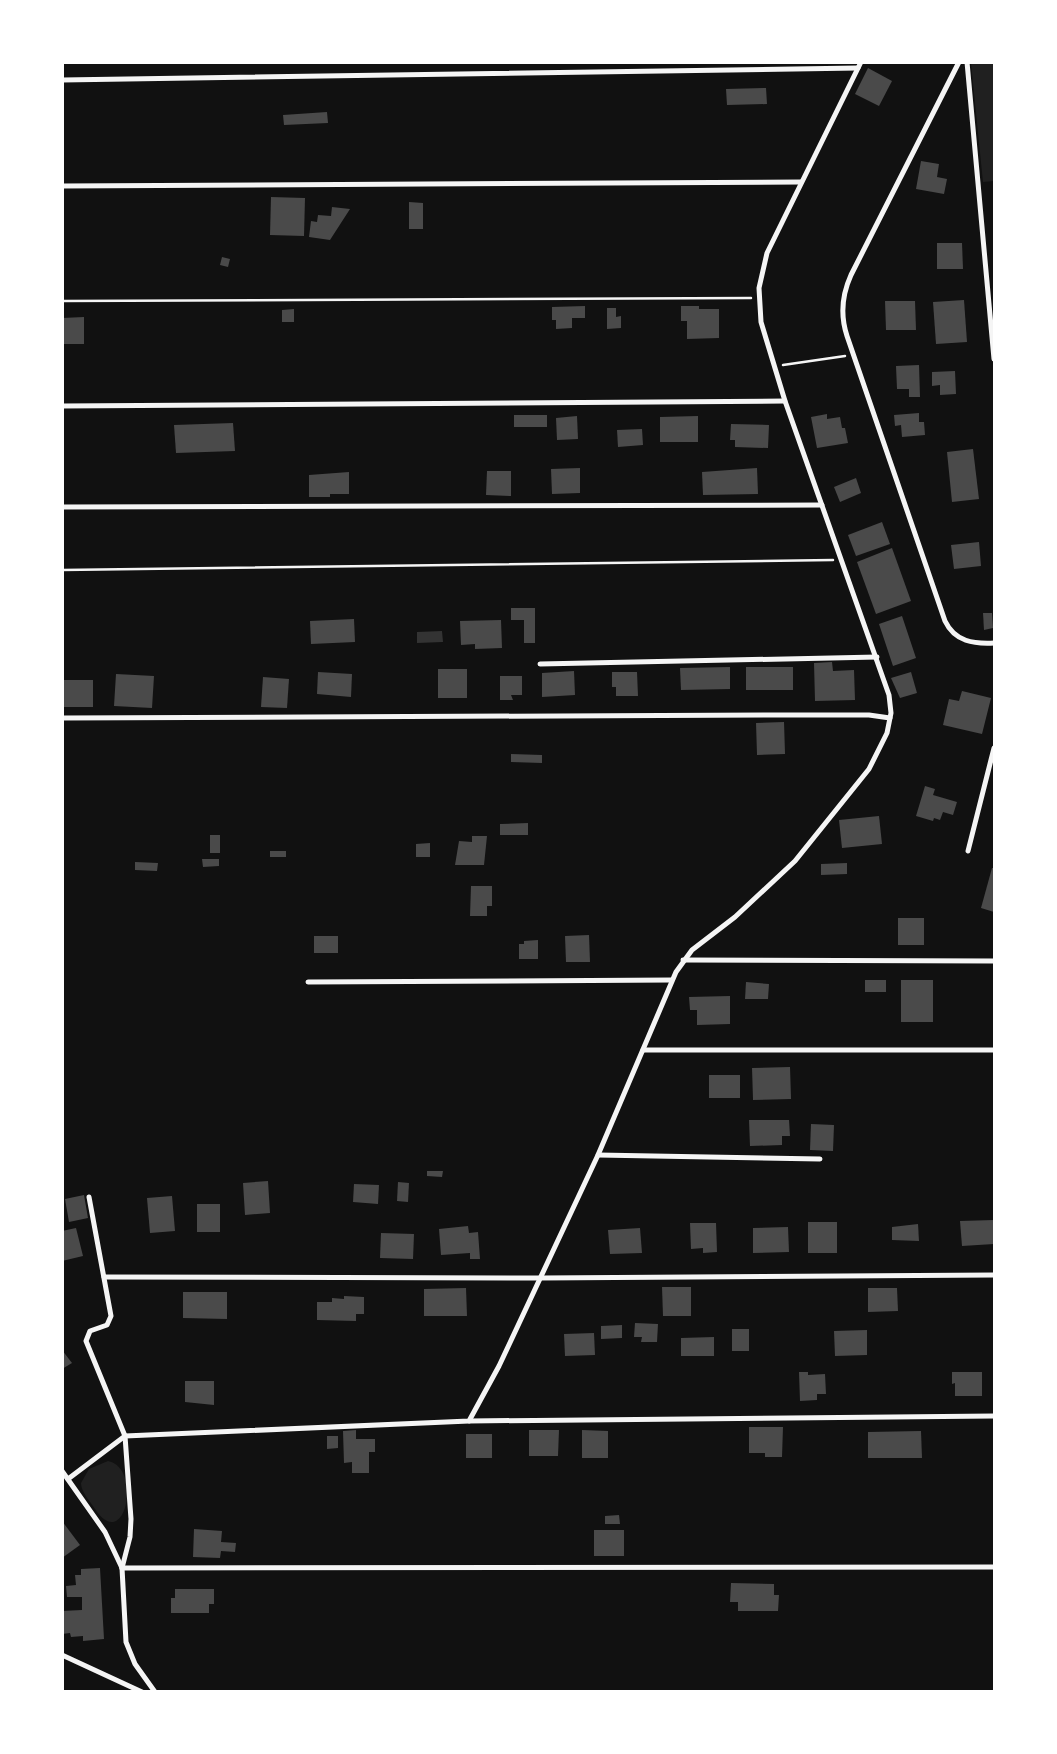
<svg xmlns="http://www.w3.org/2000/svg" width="1057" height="1754" viewBox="0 0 1057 1754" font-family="'Space Grotesk',sans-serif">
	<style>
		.green { fill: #202020 }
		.water { fill: #333 }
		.building { fill: #4a4a4a }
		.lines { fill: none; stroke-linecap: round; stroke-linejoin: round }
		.path { stroke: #f5f5f5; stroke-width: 2.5 }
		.minor { stroke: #f5f5f5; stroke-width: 5 }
	</style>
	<rect width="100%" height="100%" fill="#111"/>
	<g class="green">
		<polygon points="971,63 994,63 994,181 983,182"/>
		<path d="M108,1461c35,7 17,93 -13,48 -5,-8 -14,-17 -14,-26l8,-14z"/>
	</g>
	<polygon class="water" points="442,631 443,642 417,643 417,632"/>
	<g class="building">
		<polygon points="868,68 892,81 879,106 855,94"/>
		<polygon points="766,88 767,104 727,105 726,89"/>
		<polygon points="327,112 328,123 284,125 283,115"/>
		<polygon points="921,161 939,164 937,177 947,179 944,194 916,189"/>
		<polygon points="271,197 305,198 304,236 270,235"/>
		<polygon points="409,202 423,203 423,229 409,229"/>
		<polygon points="332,207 350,209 330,240 309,237 311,221 317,222 318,215 331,216"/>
		<polygon points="937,243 962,243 963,269 937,269"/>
		<polygon points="222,257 230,259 228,267 220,265"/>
		<polygon points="964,300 967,342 936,344 933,302"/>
		<polygon points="885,301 915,301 916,330 886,330"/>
		<polygon points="585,306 585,318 572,318 572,328 556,329 556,320 552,320 552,307"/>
		<polygon points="681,306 699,306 699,309 719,309 719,338 687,339 687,321 681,321"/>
		<polygon points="607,308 616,308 616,317 621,316 621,328 607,329"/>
		<polygon points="294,309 294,322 282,322 282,310"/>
		<polygon points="84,317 84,344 62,344 62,318"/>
		<polygon points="919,365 920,397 909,397 909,389 897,389 896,366"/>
		<polygon points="955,371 956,394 940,395 940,385 932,386 932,372"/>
		<polygon points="919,413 919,422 924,422 925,435 902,437 901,425 895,426 894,415"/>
		<polygon points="827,414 827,419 840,417 842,428 845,428 848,443 817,448 811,417"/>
		<rect x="514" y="415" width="33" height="12"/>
		<polygon points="577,416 578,439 557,440 556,418"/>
		<polygon points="698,416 698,442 660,442 660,417"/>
		<polygon points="233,423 235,451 176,453 174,425"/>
		<polygon points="731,424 769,425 768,448 735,447 735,440 730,440"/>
		<polygon points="642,429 643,445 618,447 617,430"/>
		<polygon points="973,449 979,499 952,502 947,452"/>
		<polygon points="580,468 580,493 552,494 551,469"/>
		<polygon points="757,468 758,494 703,495 702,472"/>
		<polygon points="487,471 511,471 511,496 486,495"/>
		<polygon points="349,472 349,494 330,494 330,497 309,497 309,475"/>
		<polygon points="856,478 861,493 840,502 834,487"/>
		<polygon points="882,522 890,544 856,556 848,535"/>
		<polygon points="979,542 981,566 954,569 951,545"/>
		<polygon points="892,548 911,601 876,614 857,562"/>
		<polygon points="511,608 535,608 535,643 524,643 524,620 511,620"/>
		<polygon points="983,613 992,613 993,628 984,630"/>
		<polygon points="902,616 916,658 893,666 879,624"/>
		<polygon points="354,619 355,642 311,644 310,621"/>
		<polygon points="501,620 502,648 475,649 475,644 461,645 460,621"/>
		<polygon points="832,662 833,671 854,670 855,700 815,701 814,663"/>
		<polygon points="730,667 730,689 681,690 680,668"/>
		<rect x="746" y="667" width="47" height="23"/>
		<rect x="438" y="669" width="29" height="29"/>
		<polygon points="574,671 575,695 542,697 542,673"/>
		<polygon points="318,672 352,674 351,697 317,694"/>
		<polygon points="612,672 637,672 638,696 616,696 616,687 612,687"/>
		<polygon points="911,672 917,693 900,698 891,678"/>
		<polygon points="116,674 154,676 152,708 114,706"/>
		<polygon points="500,676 522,676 522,695 511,695 513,700 500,700"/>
		<polygon points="263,677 289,679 287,708 261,707"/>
		<rect x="64" y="680" width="29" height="27"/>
		<polygon points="962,691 991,698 982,734 943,725 949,699 959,701"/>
		<polygon points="784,722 785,754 757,755 756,723"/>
		<polygon points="511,754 542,755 542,763 511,762"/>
		<polygon points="925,786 935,789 933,795 957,802 953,815 943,812 940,820 934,818 933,821 916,816"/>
		<polygon points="879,816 882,844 842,848 839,820"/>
		<polygon points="528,823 528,835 500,835 500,824"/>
		<rect x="210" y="835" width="10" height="18"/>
		<polygon points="472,836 487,836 484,865 455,865 459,841 472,842"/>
		<polygon points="430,843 430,857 416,857 416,844"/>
		<rect x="270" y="851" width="16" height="6"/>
		<polygon points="202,859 219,859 219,866 203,867"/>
		<polygon points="135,862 158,863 157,871 135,870"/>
		<polygon points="847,863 847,874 821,875 821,864"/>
		<polygon points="992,868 994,868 994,912 981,908"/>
		<polygon points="471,886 492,886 492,906 487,906 487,916 470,916"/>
		<rect x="898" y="918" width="26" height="27"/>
		<polygon points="589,935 590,962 566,962 565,936"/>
		<rect x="314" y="936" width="24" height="17"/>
		<polygon points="538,940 538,959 519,959 519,944 524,944 524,941"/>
		<rect x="865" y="980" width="21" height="12"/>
		<rect x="901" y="980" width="32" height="42"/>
		<polygon points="746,982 769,984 768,999 745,999"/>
		<polygon points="730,996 730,1024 697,1025 697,1010 690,1010 689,997"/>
		<polygon points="790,1067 791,1099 753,1100 752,1068"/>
		<rect x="709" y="1075" width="31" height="23"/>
		<polygon points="749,1120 789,1120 790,1136 782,1136 782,1145 750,1146"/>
		<polygon points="811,1124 834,1125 833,1151 810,1150"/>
		<polygon points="427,1171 443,1171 442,1177 427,1176"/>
		<polygon points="268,1181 270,1213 245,1215 243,1183"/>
		<polygon points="398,1182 409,1183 408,1202 397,1201"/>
		<polygon points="354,1184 379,1185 378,1204 353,1202"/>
		<polygon points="84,1195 88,1218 69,1222 65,1199"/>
		<polygon points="172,1196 175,1231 150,1233 147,1198"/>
		<rect x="197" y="1204" width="23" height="28"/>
		<polygon points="994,1220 994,1244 962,1246 960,1221"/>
		<rect x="808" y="1222" width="29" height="31"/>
		<polygon points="690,1223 716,1223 717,1252 703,1253 703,1248 691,1249"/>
		<polygon points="918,1224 919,1241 892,1240 892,1227"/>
		<polygon points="468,1226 469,1233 478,1232 480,1259 470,1259 470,1253 441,1255 439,1229"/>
		<polygon points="788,1227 789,1252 753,1253 753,1228"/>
		<polygon points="76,1228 83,1256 62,1261 62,1231"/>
		<polygon points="640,1228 642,1253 610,1254 608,1230"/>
		<polygon points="381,1233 414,1234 413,1259 380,1258"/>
		<polygon points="662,1287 691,1287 691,1316 663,1316"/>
		<polygon points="466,1288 467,1316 424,1316 424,1289"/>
		<polygon points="868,1288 897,1288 898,1311 868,1312"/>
		<polygon points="183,1292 227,1292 227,1319 183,1318"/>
		<polygon points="344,1296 364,1297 364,1314 356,1314 356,1321 317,1320 317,1302 332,1302 332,1298 344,1299"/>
		<polygon points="635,1323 658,1324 657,1342 641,1342 642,1337 634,1337"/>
		<polygon points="622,1325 622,1338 601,1339 601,1326"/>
		<rect x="732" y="1329" width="17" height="22"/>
		<polygon points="867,1330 867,1355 835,1356 834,1331"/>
		<polygon points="594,1333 595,1355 565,1356 564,1334"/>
		<polygon points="714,1337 714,1356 681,1356 681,1338"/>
		<polygon points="62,1350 72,1363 62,1369"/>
		<polygon points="799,1372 808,1372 808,1375 825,1374 826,1394 817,1394 817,1400 800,1401"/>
		<polygon points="952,1372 982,1372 982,1396 955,1396 955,1383 952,1384"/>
		<polygon points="185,1381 214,1381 214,1405 185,1402"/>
		<polygon points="749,1427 783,1427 782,1457 765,1457 765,1453 749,1453"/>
		<polygon points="356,1430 356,1439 375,1439 375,1452 369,1452 369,1473 352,1473 352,1462 344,1463 343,1431"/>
		<polygon points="529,1430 559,1430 558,1456 529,1456"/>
		<polygon points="582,1430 608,1431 608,1458 582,1458"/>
		<polygon points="921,1431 922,1458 868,1458 868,1432"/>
		<rect x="466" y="1434" width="26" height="24"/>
		<polygon points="327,1436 338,1436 338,1448 327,1449"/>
		<polygon points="619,1515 620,1524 605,1524 605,1516"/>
		<polygon points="62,1521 80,1545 62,1558"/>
		<polygon points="194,1529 222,1531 221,1542 236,1543 235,1552 221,1551 220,1558 193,1557"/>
		<rect x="594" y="1530" width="30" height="26"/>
		<polygon points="100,1568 104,1639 83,1641 83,1636 71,1637 70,1633 62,1634 62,1611 82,1610 82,1597 67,1597 66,1586 76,1585 75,1575 81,1575 81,1569"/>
		<polygon points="731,1583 774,1584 774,1595 779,1595 778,1611 738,1611 738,1602 730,1602"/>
		<polygon points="175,1589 214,1589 214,1604 209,1604 209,1613 171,1613 171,1598 175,1598"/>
	</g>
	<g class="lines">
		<g class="path">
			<polyline points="62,301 751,298"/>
			<polyline points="783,365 845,356"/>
			<polyline points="62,570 833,560"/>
		</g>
		<g class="minor">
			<path d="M959,62l-108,213c-9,20 -11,40 -4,61l98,285c10,21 29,23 49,22"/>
			<polyline points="967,62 994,359"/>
			<polyline points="62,80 858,68"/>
			<polyline points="62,186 801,182"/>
			<polyline points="62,406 785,401"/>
			<polyline points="62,507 822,505"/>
			<polyline points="540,664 877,657"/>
			<polyline points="62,718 776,715 869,715 890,718"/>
			<polyline points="968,851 994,748"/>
			<polyline points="683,960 994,961"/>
			<polyline points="308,982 672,980"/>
			<polyline points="643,1050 994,1050"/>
			<polyline points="598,1155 820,1159"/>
			<polyline points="89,1197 111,1316 107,1325 90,1331 86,1341 125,1436 131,1519 130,1537 122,1568"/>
			<polyline points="104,1277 541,1278 994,1275"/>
			<polyline points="469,1421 994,1416"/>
			<polyline points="125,1436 469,1421 499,1366 598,1155 676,972 692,950 735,917 795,861 869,769 887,733 891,713 889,695 785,401 761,322 759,288 767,253 861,62"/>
			<polyline points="62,1471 105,1532 122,1568 126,1642 135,1664 155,1692"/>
			<polyline points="68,1479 125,1436"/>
			<polyline points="122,1568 994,1567"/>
			<polyline points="62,1655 142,1692"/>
		</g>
	</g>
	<rect width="1057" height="1754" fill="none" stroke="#ffffff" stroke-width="128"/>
</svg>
